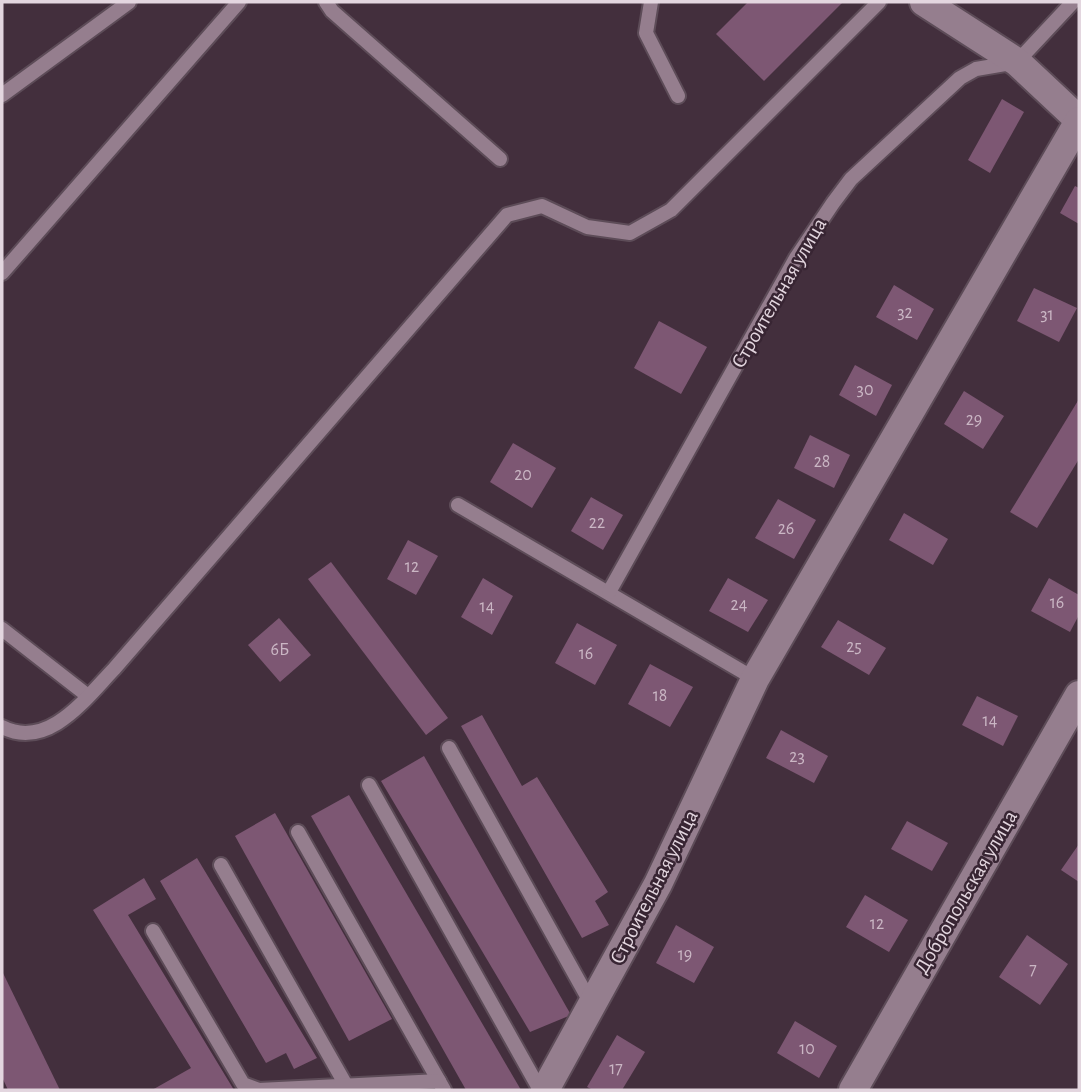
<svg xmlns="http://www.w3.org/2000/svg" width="1081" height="1092" viewBox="0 0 1081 1092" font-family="'Alegreya Sans',sans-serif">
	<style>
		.building { fill: #7d5773 }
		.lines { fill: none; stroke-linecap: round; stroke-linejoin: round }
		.lane-casing { stroke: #5d4c58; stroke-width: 18 }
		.street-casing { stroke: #5d4c58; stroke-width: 32 }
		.lane { stroke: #957e8e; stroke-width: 14 }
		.street { stroke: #957e8e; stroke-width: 28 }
		.labels { text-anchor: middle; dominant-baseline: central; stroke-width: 5; stroke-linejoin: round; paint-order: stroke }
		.number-label { font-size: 18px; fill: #cab6c4 }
		.street-label { font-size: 21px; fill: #e3d6df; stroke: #382533 }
	</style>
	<rect width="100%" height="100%" fill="#432f3d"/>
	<g class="building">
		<polygon points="748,2 843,2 764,81 716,34"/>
		<polygon points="1002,99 1024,112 990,173 968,160"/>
		<polygon points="1075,186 1079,188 1079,224 1060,213"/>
		<polygon points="894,285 934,309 917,340 876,317"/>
		<polygon points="1034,288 1077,308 1059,342 1017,321"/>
		<polygon points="659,321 707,347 681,394 634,368"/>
		<polygon points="855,365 892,385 876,416 839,395"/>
		<polygon points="964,391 1004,416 983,449 944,424"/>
		<polygon points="1079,399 1079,459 1037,528 1010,512"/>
		<polygon points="810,435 850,455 834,488 794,468"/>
		<polygon points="513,443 556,468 532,508 490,482"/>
		<polygon points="591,497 623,515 603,550 571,531"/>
		<polygon points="778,499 816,520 794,559 755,538"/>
		<polygon points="904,513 948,539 933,565 889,540"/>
		<polygon points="408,540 438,556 416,595 387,579"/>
		<polygon points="331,562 448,718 426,735 308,579"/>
		<polygon points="483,578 513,596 492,635 461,617"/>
		<polygon points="728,578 768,600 748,632 709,611"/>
		<polygon points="1049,578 1079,595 1079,615 1070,632 1031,611"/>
		<polygon points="279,618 311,655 280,682 248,645"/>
		<polygon points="838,620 886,648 869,675 821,647"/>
		<polygon points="577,623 617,645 595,685 555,663"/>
		<polygon points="650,664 693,687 670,727 628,704"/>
		<polygon points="977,696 1018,716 1003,746 962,725"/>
		<polygon points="482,715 522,786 537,777 608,892 595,901 609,925 582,938 461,726"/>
		<polygon points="781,730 828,756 814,783 766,758"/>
		<polygon points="424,756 571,1015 530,1032 381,781"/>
		<polygon points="349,795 521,1090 466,1090 311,816"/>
		<polygon points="275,813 392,1019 349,1041 235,836"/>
		<polygon points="907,821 948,843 932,871 891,849"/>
		<polygon points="1079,844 1079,882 1061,870"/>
		<polygon points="197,858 317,1058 294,1069 286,1053 266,1063 160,881"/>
		<polygon points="144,878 156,899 128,915 234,1090 152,1090 191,1068 93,910"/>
		<polygon points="865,895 908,920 889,952 846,927"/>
		<polygon points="676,925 714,947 694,983 656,963"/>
		<polygon points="1027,935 1068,964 1040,1005 999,977"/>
		<polygon points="2,971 60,1090 8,1090 2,1077"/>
		<polygon points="795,1021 837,1046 819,1078 777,1053"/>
		<polygon points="617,1035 645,1052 622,1090 593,1090 587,1087"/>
	</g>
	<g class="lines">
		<defs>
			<g id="lane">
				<polyline points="326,2 332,11 500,159"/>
				<polyline points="651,2 646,33 678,96"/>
				<polyline points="2,95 129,2"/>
				<polyline points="2,273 239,2"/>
				<polyline points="458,505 755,679"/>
				<polyline points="609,592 796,258 833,203 851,179 960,78 976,69 1017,62 1073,2"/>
				<polyline points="2,629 88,696"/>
				<path d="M2,727c46,24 84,-29 112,-58l393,-454 35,-9 45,21 43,6 41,-23 208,-208"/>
				<polyline points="449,748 592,1005"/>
				<polyline points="369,785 540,1090"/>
				<polyline points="298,832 444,1090"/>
				<polyline points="221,865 347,1087"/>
				<polyline points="153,931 243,1084 259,1090 439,1081"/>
			</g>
			<g id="street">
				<polyline points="924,2 1017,62 1079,120"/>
				<polyline points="545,1090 658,884 755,679 1079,121"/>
				<polyline points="853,1090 1079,695"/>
			</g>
		</defs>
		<use href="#lane" class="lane-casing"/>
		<use href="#street" class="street-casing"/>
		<use href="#lane" class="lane"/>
		<use href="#street" class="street"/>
	</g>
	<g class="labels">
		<g class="number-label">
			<text x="905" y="313">32</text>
			<text x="1047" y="315">31</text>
			<text x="865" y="390">30</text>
			<text x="974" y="420">29</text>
			<text x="822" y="462">28</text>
			<text x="523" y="475">20</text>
			<text x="597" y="523">22</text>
			<text x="786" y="529">26</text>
			<text x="412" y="567">12</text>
			<text x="1057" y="603">16</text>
			<text x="739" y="605">24</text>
			<text x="487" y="607">14</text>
			<text x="854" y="647">25</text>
			<text x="280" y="650">6Б</text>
			<text x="586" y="654">16</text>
			<text x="660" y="696">18</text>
			<text x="990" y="721">14</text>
			<text x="797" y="757">23</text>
			<text x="877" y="924">12</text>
			<text x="685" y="955">19</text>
			<text x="1033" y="970">7</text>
			<text x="807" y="1049">10</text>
			<text x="616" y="1069">17</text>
		</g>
		<g class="street-label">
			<text transform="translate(779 293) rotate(-60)">Строительная улица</text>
			<text transform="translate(654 887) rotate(-63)">Строительная улица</text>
			<text transform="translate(966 892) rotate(-60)">Добропольская улица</text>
		</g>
	</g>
	<rect width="1081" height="1092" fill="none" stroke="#e3d6df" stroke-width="7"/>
</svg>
